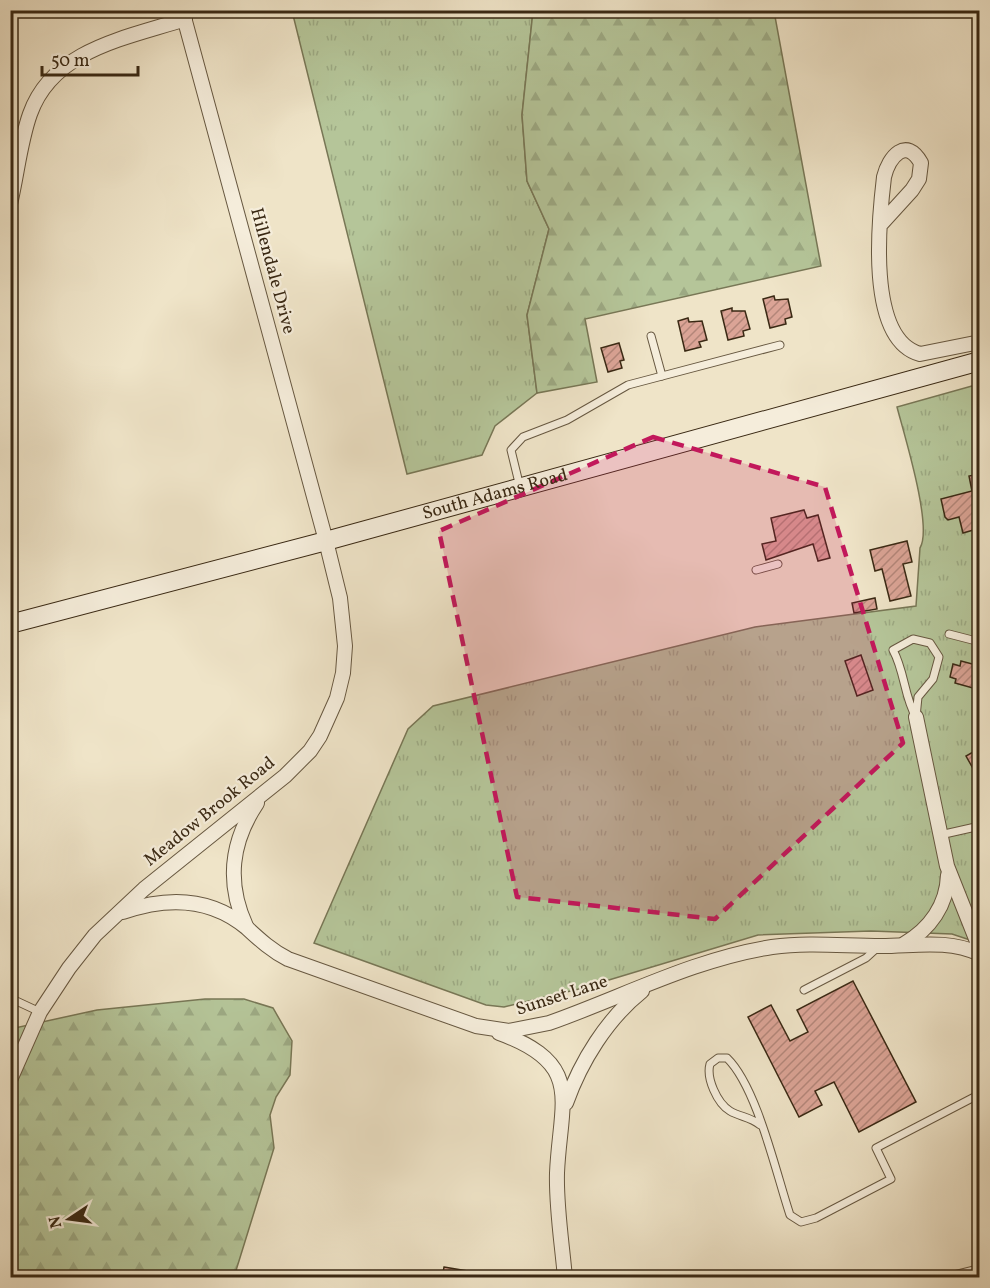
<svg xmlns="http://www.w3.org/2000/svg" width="990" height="1288" viewBox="0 0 990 1288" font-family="Vollkorn,serif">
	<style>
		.grass { fill: url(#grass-tufts); stroke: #787756; stroke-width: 1.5 }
		.forest { fill: url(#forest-firs); stroke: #787756; stroke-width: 1.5 }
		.building { fill: url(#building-hatch); stroke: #3a2914; stroke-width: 1.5 }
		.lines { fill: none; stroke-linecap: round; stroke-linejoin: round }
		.service-casing { stroke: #675841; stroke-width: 9 }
		.minor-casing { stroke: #675841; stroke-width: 16 }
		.secondary-casing { stroke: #3a2914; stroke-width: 20 }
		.service { stroke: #f5eddb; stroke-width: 7 }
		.minor { stroke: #f5eddb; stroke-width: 14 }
		.secondary { stroke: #f5eddb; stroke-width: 18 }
		.marked { fill: #c2185b; fill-opacity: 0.2; stroke: #c2185b; stroke-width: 4.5; stroke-dasharray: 12 8; stroke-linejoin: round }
		.labels { text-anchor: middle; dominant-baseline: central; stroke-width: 4.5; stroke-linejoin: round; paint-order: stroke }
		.street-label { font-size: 18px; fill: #3a2914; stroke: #f5eddb }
	</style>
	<defs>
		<pattern id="grass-tufts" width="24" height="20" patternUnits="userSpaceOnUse" patternTransform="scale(1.5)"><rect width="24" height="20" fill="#b5c599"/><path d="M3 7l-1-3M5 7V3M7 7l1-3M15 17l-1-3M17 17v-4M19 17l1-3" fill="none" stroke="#9ca983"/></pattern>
		<pattern id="forest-firs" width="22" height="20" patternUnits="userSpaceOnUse" patternTransform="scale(1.5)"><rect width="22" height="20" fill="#b5c599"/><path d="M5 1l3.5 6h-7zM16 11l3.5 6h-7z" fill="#9ca983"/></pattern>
		<pattern id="building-hatch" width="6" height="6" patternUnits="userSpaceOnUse" patternTransform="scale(1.5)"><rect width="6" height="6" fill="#dba496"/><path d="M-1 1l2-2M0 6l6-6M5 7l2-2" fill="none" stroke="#b38679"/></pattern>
	</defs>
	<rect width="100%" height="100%" fill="#efe4c8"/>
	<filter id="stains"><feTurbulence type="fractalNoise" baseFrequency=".00333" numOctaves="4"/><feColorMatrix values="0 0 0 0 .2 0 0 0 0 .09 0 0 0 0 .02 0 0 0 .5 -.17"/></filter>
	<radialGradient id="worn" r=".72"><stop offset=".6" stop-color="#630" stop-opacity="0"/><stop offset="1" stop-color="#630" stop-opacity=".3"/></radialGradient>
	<g class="grass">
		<polygon points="292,11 533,11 522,115 527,181 549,229 527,315 537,393 495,426 482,455 407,474"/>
		<path d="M979,384v559l-27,-9 -81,-3 -113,4 -179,54 -75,18 -18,-2 -172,-62 94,-214 25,-23 322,-79 161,-21 4,-58c13,-21 -16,-114 -23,-141z"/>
	</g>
	<g class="forest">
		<polygon points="533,11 774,11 821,266 585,319 597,382 537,393 527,315 549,229 527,181 522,115"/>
		<polygon points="205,999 244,999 273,1008 292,1041 290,1075 276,1097 270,1115 274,1148 234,1277 11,1277 10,1029 97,1010"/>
	</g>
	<g class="building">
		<polygon points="774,296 775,300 788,299 792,317 785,319 786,324 770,328 763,299"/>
		<polygon points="732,308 732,311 745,311 750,329 743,331 744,336 728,340 721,311"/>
		<polygon points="688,318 689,322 702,321 707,340 699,342 701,347 685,351 678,321"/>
		<polygon points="619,343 624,360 620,361 622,368 608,372 601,348"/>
		<polygon points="980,474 980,511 973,513 977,529 963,533 959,517 948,520 945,517 941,499 972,491 969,476"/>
		<polygon points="804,510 807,518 818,515 830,558 818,561 813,544 766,560 762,544 776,541 771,518"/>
		<polygon points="907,541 912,562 903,564 911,596 890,601 882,569 875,571 870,550"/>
		<polygon points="875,598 877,609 854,613 852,603"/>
		<polygon points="861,655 873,690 857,696 845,661"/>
		<polygon points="961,661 980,666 980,690 955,683 956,679 950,677 953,664 960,666"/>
		<polygon points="980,748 980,781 966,756"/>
		<polygon points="853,981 916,1102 859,1132 834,1082 815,1091 822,1105 799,1117 748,1017 771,1005 790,1041 808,1032 797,1010"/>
		<polygon points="444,1267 473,1272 473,1278 442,1278"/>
	</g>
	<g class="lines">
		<defs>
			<g id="service">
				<polyline points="651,336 662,376"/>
				<polyline points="520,487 511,450 523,437 567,420 628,385 780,345"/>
				<polyline points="980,543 980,553"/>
				<polyline points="756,570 778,564"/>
				<polyline points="949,634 980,642"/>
				<path d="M913,639l17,4 9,14 -6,22 -15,18 -2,20c-12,-20 -11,-45 -23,-67z"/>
				<polyline points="940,835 980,826"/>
				<polyline points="804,990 866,958 877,948"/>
				<polyline points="10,998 40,1012"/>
				<path d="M760,1125c-9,-8 -20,-8 -30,-14 -13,-8 -24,-33 -20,-47l8,-6h9c30,29 49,115 63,157l11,7 15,-4 75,-39 -15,-31 104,-54"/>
			</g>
			<g id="minor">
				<path d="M10,204c7,-29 10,-62 20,-90 23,-65 97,-76 155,-95"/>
				<path d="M881,224l31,-34 7,-11 2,-16c-15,-27 -32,-6 -37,14 -5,42 -18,162 36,177l60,-12"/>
				<polyline points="916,717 947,866 980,949"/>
				<path d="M123,912c43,-15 87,-15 124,16 13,12 25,23 41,31l188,67 33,5 40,-8c74,-26 145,-64 223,-76 37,-5 72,-1 109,-1 34,0 66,-7 99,8"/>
				<path d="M246,926c-20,-44 -15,-84 11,-123"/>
				<path d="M904,944c26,-15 43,-39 44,-69"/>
				<path d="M499,1033c86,31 61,68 58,140 -1,34 5,70 8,105"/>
				<polyline points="10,1080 40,1012 69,968 95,935 144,889 285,776 310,751 320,736 337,698 343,673 345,646 340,598 326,541 182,10"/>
				<path d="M566,1103c15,-42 41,-84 76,-112"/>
				<polyline points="956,1278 980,1272"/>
			</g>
			<g id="secondary">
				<path id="s1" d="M10,624l316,-83 654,-180"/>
			</g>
		</defs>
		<use href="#service" class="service-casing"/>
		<use href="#minor" class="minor-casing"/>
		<use href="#secondary" class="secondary-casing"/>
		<use href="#service" class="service"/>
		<use href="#minor" class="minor"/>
		<use href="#secondary" class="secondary"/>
	</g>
	<path class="marked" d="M653,437l172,50 78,256 -188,176 -198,-22 -78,-366z"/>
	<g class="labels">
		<g class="street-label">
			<text transform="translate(272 271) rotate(75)">Hillendale Drive</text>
			<text stroke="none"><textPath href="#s1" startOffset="502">South Adams Road</textPath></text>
			<text transform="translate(210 812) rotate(-39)">Meadow Brook Road</text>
			<text transform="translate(562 996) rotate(-18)">Sunset Lane</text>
		</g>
	</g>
	<rect width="990" height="1288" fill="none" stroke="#efe4c8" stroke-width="36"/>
	<rect x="12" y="12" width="966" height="1264" fill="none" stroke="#3a2914" stroke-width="3"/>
	<rect x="18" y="18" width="954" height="1252" fill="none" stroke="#3a2914" stroke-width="1.5"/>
	<g transform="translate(69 1219) rotate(257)" stroke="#f5eddb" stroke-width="4.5" paint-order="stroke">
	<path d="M0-4.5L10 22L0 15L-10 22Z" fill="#3a2914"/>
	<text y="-9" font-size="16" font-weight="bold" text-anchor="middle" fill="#3a2914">N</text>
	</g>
	<path d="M42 66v9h96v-9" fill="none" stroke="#3a2914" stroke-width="3"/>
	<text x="51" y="66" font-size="18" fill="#3a2914" stroke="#f5eddb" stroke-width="4.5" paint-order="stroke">50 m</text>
	<rect width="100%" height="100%" filter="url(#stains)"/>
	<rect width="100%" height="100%" fill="url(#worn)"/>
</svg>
